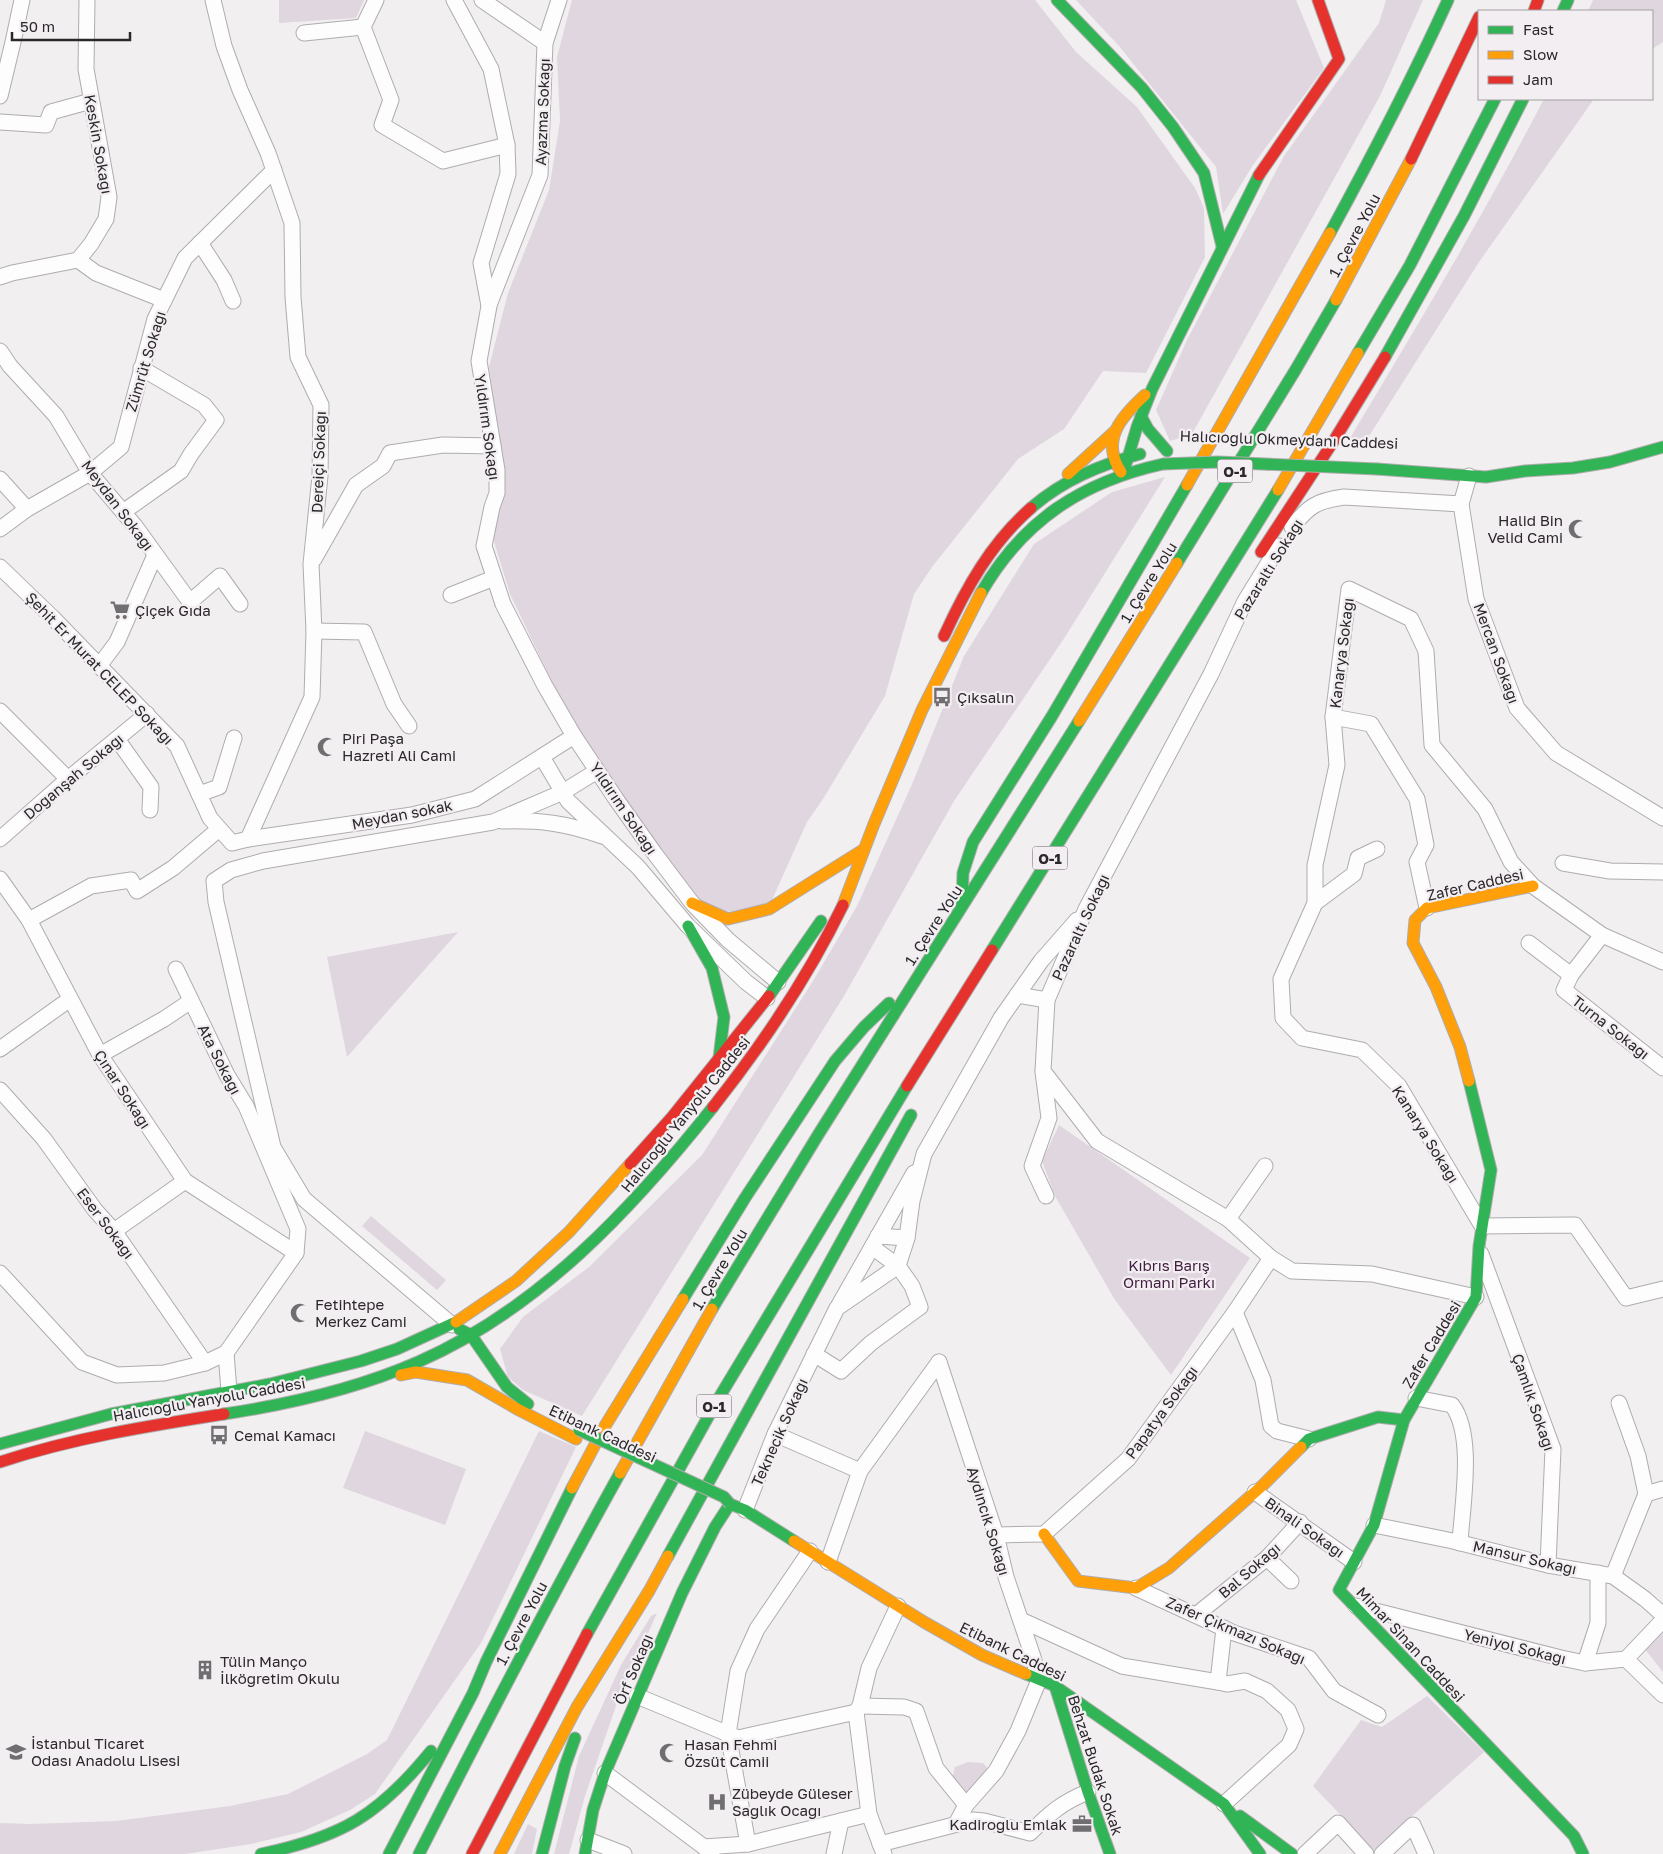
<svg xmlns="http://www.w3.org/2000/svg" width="1663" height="1854" viewBox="0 0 1663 1854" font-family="'Golos Text',sans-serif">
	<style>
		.green { fill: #e0d6df }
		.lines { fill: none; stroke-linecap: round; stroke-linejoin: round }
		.street-casing { stroke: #afacae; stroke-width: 17 }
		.fast-casing { stroke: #afacae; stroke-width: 13 }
		.slow-casing { stroke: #afacae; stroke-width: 13 }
		.jam-casing { stroke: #afacae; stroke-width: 13 }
		.street { stroke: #fdfdfd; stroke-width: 15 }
		.fast { stroke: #30b455; stroke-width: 11 }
		.slow { stroke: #ff9f0a; stroke-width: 11 }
		.jam { stroke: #e5322d; stroke-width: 11 }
		.fast-bridge-casing { stroke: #afacae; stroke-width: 13; stroke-linecap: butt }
		.fast-bridge { stroke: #30b455; stroke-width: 11 }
		.labels { text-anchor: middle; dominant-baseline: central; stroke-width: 4.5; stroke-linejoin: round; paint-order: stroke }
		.shield { fill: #f3eef2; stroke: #666366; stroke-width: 1 }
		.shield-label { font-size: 14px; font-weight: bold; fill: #2a282a }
		.street-label { font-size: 15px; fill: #2a282a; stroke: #f3eef2 }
		.poi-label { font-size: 15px; fill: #2a282a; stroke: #f3eef2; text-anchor: start }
		.park-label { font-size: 15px; fill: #421e3f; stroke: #f3eef2 }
	</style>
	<rect width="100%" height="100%" fill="#f2eff1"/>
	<g class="green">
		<polygon points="279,0 364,0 356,18 279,23"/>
		<polygon points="572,0 1035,0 1076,52 1137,107 1195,188 1204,208 1205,257 1146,373 1103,371 1064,429 1018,459 932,567 914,594 885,696 823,799 807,822 772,900 750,913 706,910 611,786 554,686 510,594 492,535 505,485 489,367 508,293 549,190 560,121 557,57"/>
		<polygon points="1076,0 1296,0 1324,68 1253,165 1223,214 1216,167 1119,46"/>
		<polygon points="1386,0 1423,0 1380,96 1192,434 1170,441 1156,410 1187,340 1284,156 1379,23"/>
		<polygon points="1593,0 1663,0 1663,42 1652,49 1652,11 1588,11"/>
		<path d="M1544,99h50l-115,163 -115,182 -17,-1c68,-113 136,-227 197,-344z"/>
		<polygon points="1165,477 1065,637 954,801 844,996 582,1416 523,1390 508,1377 500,1349 523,1317 589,1267 702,1155 813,981 857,906 913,782 964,656 1034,544 1112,492"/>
		<polygon points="458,932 347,1057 327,957"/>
		<polygon points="1059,1125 1250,1258 1171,1375 1115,1300 1055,1196 1042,1161"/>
		<polygon points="371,1216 446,1280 437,1290 362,1226"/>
		<polygon points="365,1431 466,1469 445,1525 343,1488"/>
		<polygon points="539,1431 576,1447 481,1643 375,1794 350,1810 301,1832 251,1844 185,1854 0,1854 0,1823 30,1824 116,1821 230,1806 288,1794 367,1754 387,1740"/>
		<polygon points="657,1613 616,1706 585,1796 569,1854 554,1854 579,1756 621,1665 651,1616"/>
		<polygon points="1663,1620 1663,1672 1644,1648"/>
		<polygon points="1427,1696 1484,1752 1374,1850 1313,1786 1361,1720 1382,1727"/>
		<polygon points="968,1762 983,1763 991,1772 970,1796 950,1785 955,1767"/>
		<polygon points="528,1824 537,1829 532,1854 514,1854"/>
	</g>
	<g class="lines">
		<defs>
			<g id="street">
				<polyline points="213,0 224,46 240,90 268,153 292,223 293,297 298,357 321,405 320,476 311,564 314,631 312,697 248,839"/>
				<polyline points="376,0 363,27 391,100 382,125 443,161 507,145"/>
				<polyline points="454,0 491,69 507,145 508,174 481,263 489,306 479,361 497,470 497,493 492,507 484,546 503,604 545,686 574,736 616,799 655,854 692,903 728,940 778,982"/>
				<polyline points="482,0 545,43"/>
				<polyline points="304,33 363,27"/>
				<polyline points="0,96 13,42 22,0"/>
				<polyline points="0,122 46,125 51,112 91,101"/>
				<polyline points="200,243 224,280 233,301"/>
				<polyline points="78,260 96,273 164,300"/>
				<polyline points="0,277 12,273 78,260 91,244 106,219 109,197 86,69 87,0"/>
				<polyline points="489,305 540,175 545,43 559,0"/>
				<polyline points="0,351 10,366 56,416 90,473 135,526 190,602 220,576 240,604"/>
				<polyline points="0,479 27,509"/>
				<polyline points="1461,504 1476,599 1517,708 1556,753 1663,818"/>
				<polyline points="123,512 181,471 191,454 216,420 204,405 141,368"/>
				<path d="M1292,527c17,-21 24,-26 52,-30l117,7 8,-28"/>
				<polyline points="0,529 27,509 90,473 121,447 155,319 185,258 274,170"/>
				<polyline points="1279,546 1245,601 1211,674 1086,909 1047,1000 1043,1071 1097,1141 1228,1219 1271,1258 1292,1271 1372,1274 1476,1297"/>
				<polyline points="314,559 356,485 383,466 390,453 443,445 493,446"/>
				<polyline points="0,567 53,618 177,746 210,818 232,843 248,839 412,815 475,799 574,736"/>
				<polyline points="451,595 494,578"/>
				<polyline points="314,631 364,632 394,704 409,726"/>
				<polyline points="99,666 117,642 155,555"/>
				<polyline points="0,711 68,779"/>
				<polyline points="1333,717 1371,724 1417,799 1426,845 1417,862 1427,908"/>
				<polyline points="117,739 151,787 150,810"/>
				<polyline points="542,757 568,801 638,867 688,926 746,982 767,998"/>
				<polyline points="199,794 219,787 234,738"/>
				<path d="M502,821c38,-1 64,2 100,15"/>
				<polyline points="0,839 68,779 147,714"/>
				<polyline points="1563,863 1610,871 1663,872"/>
				<polyline points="0,879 29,920 100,1055 185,1181 296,1253"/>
				<polyline points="1315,903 1354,874 1358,858 1377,849"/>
				<polyline points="29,920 91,886 131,880 137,891 173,868 219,829"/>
				<polyline points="1602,935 1571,975 1564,990 1663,1068"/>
				<polyline points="1529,943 1571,975"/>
				<polyline points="1663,962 1602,935 1533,886 1511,862 1485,809 1432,745 1426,651 1411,619 1349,589 1333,717 1337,765 1315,865 1315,903 1281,979 1283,1018 1302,1038 1362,1050 1399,1086 1482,1226 1575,1225 1626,1298 1663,1289"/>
				<polyline points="176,969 227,1075 246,1106 298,1229 296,1253 226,1353"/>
				<polyline points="1017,995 1047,1000"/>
				<polyline points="0,1049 70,999"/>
				<polyline points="100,1055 164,1019 191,1001"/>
				<polyline points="1043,1072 1049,1118 1032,1166 1046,1196"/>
				<polyline points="0,1090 44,1139 95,1210 114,1231 205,1363"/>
				<polyline points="1228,1219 1265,1166"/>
				<polyline points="114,1231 185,1181"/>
				<polyline points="878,1236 907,1238"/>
				<polyline points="1481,1254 1553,1449 1548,1565"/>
				<polyline points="0,1273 82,1362 117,1375 164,1373 205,1363 226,1353 229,1391"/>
				<polyline points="839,1305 914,1173"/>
				<polyline points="1235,1312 1263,1380 1271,1426 1277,1431 1309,1439"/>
				<polyline points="452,1325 304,1199 273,1147 216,902 214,881 231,870 263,861 493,822 563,792 597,771"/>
				<polyline points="814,1354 841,1371 871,1343 920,1307 912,1286 898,1266 907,1238 912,1201 924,1154 1001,1018 1041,961 1077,920"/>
				<polyline points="939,1362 996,1535 1006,1577 1033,1657 1039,1680 1018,1731 996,1771 966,1805 956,1824"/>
				<path d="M1416,1398l36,7c23,30 10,101 8,138"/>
				<polyline points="1619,1403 1638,1456 1646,1494"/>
				<polyline points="775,1434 860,1471 939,1362"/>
				<polyline points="1255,1492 1354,1562"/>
				<polyline points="745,1510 775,1434 837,1308 898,1266 872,1247"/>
				<polyline points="1374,1525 1453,1541 1548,1565 1613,1576 1645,1599 1663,1615"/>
				<polyline points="996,1535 1044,1534 1128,1459 1235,1312 1271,1258"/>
				<polyline points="1267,1558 1291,1581"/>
				<polyline points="828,1562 860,1471"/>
				<polyline points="1613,1576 1646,1494 1663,1489"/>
				<polyline points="1136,1588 1234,1633 1309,1658 1334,1691 1378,1715"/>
				<polyline points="1356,1606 1561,1658 1585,1663 1626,1659 1663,1695"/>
				<polyline points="1196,1615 1267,1558 1300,1522"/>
				<polyline points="1021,1620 1122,1666 1218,1682 1224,1628"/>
				<polyline points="1626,1659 1663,1620"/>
				<polyline points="1585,1663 1598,1623 1598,1573"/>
				<polyline points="1218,1682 1227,1684 1245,1681 1267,1691 1288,1710 1296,1729 1289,1745 1224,1804"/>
				<polyline points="637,1696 738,1738 856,1712"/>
				<polyline points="860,1706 904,1707 916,1711 936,1768 966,1805"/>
				<polyline points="605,1773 704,1847 712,1852"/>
				<polyline points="588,1840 624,1854"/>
				<polyline points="748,1844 728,1734 738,1671 757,1629 810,1551"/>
				<path d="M880,1844l93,-24 11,1 46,12c19,-19 32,-31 58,-41"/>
				<polyline points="704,1847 748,1844 869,1814"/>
				<polyline points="834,1854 841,1821"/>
				<polyline points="884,1854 869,1814 856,1712 860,1706 869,1668 898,1606"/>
				<polyline points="1305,1854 1338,1823 1366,1854"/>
				<polyline points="1382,1854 1413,1825 1426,1854"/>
			</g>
			<g id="fast">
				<polyline points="1057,0 1142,88 1173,127 1204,173 1222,246"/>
				<polyline points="1563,11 1568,0"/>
				<path d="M1330,233c42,-77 82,-154 118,-233"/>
				<polyline points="1358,353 1410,265 1495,99"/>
				<polyline points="1385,357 1464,216 1523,99"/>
				<polyline points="1141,416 1148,429 1167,451"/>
				<polyline points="1377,469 1486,477 1525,471 1573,468 1610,462 1663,447"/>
				<polyline points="1123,474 1137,427 1152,389 1259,175"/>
				<path d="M1031,508c32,-28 69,-43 109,-54"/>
				<polyline points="1177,563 1296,369 1336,300"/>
				<path d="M981,593c42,-73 101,-111 182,-129"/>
				<polyline points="962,905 963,873 973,842 1052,716 1187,485"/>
				<polyline points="688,926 712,968 724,1017 719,1058"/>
				<polyline points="992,950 1278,490"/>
				<polyline points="769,996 821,921"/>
				<polyline points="683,1299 745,1198 835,1061 864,1027 889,1003"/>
				<polyline points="712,1309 818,1135 1079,721"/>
				<polyline points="459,1329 471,1335 507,1387 528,1404"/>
				<path d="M224,1414c67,-10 132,-25 194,-52 121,-53 214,-153 295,-255"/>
				<polyline points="1404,1420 1374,1525 1339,1590 1574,1836 1583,1854"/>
				<polyline points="0,1444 111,1414 270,1384 361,1361 397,1349 456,1322"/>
				<polyline points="1301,1447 1309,1439 1378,1417 1404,1420 1476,1297 1479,1246 1491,1170 1469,1081"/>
				<polyline points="668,1556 911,1115"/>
				<polyline points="587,1634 717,1401 907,1086"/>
				<polyline points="1026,1674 1055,1686 1224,1804 1260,1854"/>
				<polyline points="1055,1686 1088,1792 1110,1854"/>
				<polyline points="1240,1816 1292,1854"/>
				<path d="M261,1854c81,-17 118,-39 170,-103"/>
				<polyline points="389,1854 473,1693 486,1662 572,1488"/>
				<path d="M419,1854c65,-128 131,-255 201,-381"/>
				<polyline points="542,1854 565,1766 575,1738"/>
				<polyline points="585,1854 593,1810 605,1773 682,1593 715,1527 730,1504 745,1510 794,1541"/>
			</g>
			<g id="slow">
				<polyline points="1336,300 1411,159"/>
				<path d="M1121,472c-21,-32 0,-55 24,-77"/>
				<polyline points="1068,474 1115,431"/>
				<polyline points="1187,485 1330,233"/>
				<polyline points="1278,490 1358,353"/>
				<polyline points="1079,721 1177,563"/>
				<polyline points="692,903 728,919 769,909 863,850"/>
				<polyline points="843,905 874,824 922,710 981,593"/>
				<polyline points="1469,1081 1460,1047 1436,987 1413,943 1415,920 1427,908 1533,886"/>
				<polyline points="456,1322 516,1281 569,1232 630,1164"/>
				<polyline points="401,1375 416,1372 467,1380 519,1410 576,1439"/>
				<polyline points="620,1473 712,1309"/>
				<polyline points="572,1488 605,1426 683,1299"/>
				<polyline points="1044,1534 1078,1581 1136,1588 1169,1568 1263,1485 1301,1447"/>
				<polyline points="794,1541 924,1622 982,1655 1026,1674"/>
				<polyline points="500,1854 577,1707 649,1591 668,1556"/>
			</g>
			<g id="jam">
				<polyline points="1534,11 1538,0"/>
				<polyline points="1411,159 1479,17"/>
				<polyline points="1259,175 1339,59 1318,0"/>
				<polyline points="1261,552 1333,442 1385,357"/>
				<path d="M944,636c22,-48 47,-93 87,-128"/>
				<polyline points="907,1086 992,950"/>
				<path d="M713,1107c50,-63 95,-130 130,-202"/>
				<polyline points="630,1164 672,1117 769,996"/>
				<path d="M0,1462c73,-24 148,-36 224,-48"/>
				<polyline points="472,1854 587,1634"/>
			</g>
		</defs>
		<use href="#street" class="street-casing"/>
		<use href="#fast" class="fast-casing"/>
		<use href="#slow" class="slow-casing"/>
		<use href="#jam" class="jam-casing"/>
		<use href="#street" class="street"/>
		<use href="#fast" class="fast"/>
		<use href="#slow" class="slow"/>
		<use href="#jam" class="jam"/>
		<defs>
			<g id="fast-bridge">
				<polyline points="1163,464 1218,462 1377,469"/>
				<polyline points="579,1430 724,1497 730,1504"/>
			</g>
		</defs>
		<use href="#fast-bridge" class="fast-bridge-casing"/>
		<use href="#fast-bridge" class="fast-bridge"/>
	</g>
	<defs>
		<symbol id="mosque-bare" viewBox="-9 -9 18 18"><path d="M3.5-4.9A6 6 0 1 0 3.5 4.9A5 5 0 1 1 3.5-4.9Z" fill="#706e70" stroke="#f3eef2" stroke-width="2.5" paint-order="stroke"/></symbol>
		<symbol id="supermarket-bare" viewBox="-9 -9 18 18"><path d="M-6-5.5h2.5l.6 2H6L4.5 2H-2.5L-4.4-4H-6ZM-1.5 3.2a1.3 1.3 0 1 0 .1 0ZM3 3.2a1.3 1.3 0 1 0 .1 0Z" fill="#706e70" stroke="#f3eef2" stroke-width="2.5" paint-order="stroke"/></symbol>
		<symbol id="bus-bare" viewBox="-9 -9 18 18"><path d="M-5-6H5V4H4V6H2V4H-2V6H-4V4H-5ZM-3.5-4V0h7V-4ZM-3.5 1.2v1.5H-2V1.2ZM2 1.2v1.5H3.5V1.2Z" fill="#706e70" stroke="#f3eef2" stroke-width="2.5" paint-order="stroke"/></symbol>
		<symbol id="building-bare" viewBox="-9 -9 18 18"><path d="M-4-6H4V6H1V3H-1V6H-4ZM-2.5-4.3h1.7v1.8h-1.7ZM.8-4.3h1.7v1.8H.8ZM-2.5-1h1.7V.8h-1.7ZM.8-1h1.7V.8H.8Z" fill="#706e70" stroke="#f3eef2" stroke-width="2.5" paint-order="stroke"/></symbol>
		<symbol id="university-bare" viewBox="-9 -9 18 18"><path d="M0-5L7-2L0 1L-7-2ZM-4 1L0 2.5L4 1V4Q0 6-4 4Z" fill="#706e70" stroke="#f3eef2" stroke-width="2.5" paint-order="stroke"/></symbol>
		<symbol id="hospital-bare" viewBox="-9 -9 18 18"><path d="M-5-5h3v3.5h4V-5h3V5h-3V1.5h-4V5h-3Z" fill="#706e70" stroke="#f3eef2" stroke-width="2.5" paint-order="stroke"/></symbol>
		<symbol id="office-bare" viewBox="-9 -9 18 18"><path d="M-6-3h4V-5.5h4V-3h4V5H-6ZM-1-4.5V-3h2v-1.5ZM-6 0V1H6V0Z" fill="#706e70" stroke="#f3eef2" stroke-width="2.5" paint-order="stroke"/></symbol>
	</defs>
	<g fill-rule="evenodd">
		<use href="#mosque-bare" x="1564" y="515" width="28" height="28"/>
		<use href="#supermarket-bare" x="106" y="596" width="28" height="28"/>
		<use href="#bus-bare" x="928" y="683" width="28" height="28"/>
		<use href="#mosque-bare" x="313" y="733" width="28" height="28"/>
		<use href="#mosque-bare" x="286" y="1299" width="28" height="28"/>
		<use href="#bus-bare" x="205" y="1421" width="28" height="28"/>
		<use href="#building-bare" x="191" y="1656" width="28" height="28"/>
		<use href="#university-bare" x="2" y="1738" width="28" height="28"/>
		<use href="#mosque-bare" x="655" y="1739" width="28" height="28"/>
		<use href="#hospital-bare" x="703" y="1788" width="28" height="28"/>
		<use href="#office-bare" x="1068" y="1810" width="28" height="28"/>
	</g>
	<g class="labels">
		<g class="shield">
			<rect x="1217.5" y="459.5" width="35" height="23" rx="4"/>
			<rect x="1032.5" y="846.5" width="35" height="23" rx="4"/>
			<rect x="696.5" y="1394.5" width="35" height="23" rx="4"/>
		</g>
		<g class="shield-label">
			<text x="1235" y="471">O-1</text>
			<text x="1050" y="858">O-1</text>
			<text x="714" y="1406">O-1</text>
		</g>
		<g class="street-label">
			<text transform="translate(542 112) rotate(-88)">Ayazma Sokağı</text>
			<text transform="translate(99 144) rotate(80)">Keskin Sokağı</text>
			<text transform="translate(1354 235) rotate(-62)">1. Çevre Yolu</text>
			<text transform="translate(145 361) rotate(-73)">Zümrüt Sokağı</text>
			<text transform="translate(488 427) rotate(82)">Yıldırım Sokağı</text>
			<text transform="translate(1289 439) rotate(2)">Halıcıoğlu Okmeydanı Caddesi</text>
			<text transform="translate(318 462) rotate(-88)">Dereiçi Sokağı</text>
			<text transform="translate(118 505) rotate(53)">Meydan Sokağı</text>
			<text transform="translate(1268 569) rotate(-58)">Pazaraltı Sokağı</text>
			<text transform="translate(1148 582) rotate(-58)">1. Çevre Yolu</text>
			<text transform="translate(1341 653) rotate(-83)">Kanarya Sokağı</text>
			<text transform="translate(1497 653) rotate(70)">Mercan Sokağı</text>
			<text transform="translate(100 668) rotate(46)">Şehit Er Murat CELEP Sokağı</text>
			<text transform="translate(73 776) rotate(-40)">Doğanşah Sokağı</text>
			<text transform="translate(624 808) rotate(56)">Yıldırım Sokağı</text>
			<text transform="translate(402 814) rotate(-11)">Meydan sokak</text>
			<text transform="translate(1475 884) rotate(-13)">Zafer Caddesi</text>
			<text transform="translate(933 925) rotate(-57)">1. Çevre Yolu</text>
			<text transform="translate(1080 927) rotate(-65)">Pazaraltı Sokağı</text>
			<text transform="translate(1611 1027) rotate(38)">Turna Sokağı</text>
			<text transform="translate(220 1059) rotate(63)">Ata Sokağı</text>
			<text transform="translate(123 1089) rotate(57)">Çınar Sokağı</text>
			<text transform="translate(685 1114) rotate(-51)">Halıcıoğlu Yanyolu Caddesi</text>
			<text transform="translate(1426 1134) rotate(58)">Kanarya Sokağı</text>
			<text transform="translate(106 1223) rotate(53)">Eser Sokağı</text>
			<text transform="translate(719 1269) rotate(-59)">1. Çevre Yolu</text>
			<text transform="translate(1431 1344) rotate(-59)">Zafer Caddesi</text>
			<text transform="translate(209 1399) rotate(-10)">Halıcıoğlu Yanyolu Caddesi</text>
			<text transform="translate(1534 1402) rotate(71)">Çamlık Sokağı</text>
			<text transform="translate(1161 1412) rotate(-54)">Papatya Sokağı</text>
			<text transform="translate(779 1432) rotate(-66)">Teknecik Sokağı</text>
			<text transform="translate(603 1433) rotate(25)">Etibank Caddesi</text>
			<text transform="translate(989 1521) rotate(73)">Aydıncık Sokağı</text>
			<text transform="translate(1305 1527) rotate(35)">Binali Sokağı</text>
			<text transform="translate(1525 1557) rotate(13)">Mansur Sokağı</text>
			<text transform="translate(1249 1570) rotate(-41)">Bal Sokağı</text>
			<text transform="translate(521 1623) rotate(-62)">1. Çevre Yolu</text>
			<text transform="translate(1236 1630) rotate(23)">Zafer Çıkmazı Sokağı</text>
			<text transform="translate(1411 1644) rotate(47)">Mimar Sinan Caddesi</text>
			<text transform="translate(1515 1646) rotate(14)">Yeniyol Sokağı</text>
			<text transform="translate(1013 1651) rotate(26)">Etibank Caddesi</text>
			<text transform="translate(633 1669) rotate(-67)">Örf Sokağı</text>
			<text transform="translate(1096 1765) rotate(72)">Behzat Budak Sokak</text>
		</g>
		<g class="poi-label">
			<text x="1563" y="520" text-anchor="end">Halid Bin<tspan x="1563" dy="17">Velid Cami</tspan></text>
			<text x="135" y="610">Çiçek Gıda</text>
			<text x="957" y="697">Çıksalın</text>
			<text x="342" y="738">Piri Paşa<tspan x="342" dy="17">Hazreti Ali Cami</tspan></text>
			<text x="315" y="1304">Fetihtepe<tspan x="315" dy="17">Merkez Cami</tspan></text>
			<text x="234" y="1435">Cemal Kamacı</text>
			<text x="220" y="1661">Tülin Manço<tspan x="220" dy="17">İlköğretim Okulu</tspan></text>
			<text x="31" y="1743">İstanbul Ticaret<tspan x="31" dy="17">Odası Anadolu Lisesi</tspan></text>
			<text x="684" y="1744">Hasan Fehmi<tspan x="684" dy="17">Özsüt Camii</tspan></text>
			<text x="732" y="1793">Zübeyde Güleser<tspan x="732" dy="17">Sağlık Ocağı</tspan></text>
			<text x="1067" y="1824" text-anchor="end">Kadiroğlu Emlak</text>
		</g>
		<g class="park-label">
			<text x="1169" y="1265">Kıbrıs Barış<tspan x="1169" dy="17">Ormanı Parkı</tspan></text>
		</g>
	</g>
	<rect x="1478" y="10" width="175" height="90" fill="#f3eef2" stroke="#a39fa2"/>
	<rect x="1488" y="26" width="25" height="8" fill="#30b455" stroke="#a39fa2"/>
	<text x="1523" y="35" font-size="15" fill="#2a282a">Fast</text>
	<rect x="1488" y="51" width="25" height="8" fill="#ff9f0a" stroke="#a39fa2"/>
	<text x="1523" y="60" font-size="15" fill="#2a282a">Slow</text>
	<rect x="1488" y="76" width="25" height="8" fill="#e5322d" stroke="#a39fa2"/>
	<text x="1523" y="85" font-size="15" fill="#2a282a">Jam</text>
	<path d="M12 32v8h118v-8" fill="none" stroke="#2a282a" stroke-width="2.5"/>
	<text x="20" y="32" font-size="15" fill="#2a282a" stroke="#f3eef2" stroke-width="4" paint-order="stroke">50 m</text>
</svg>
